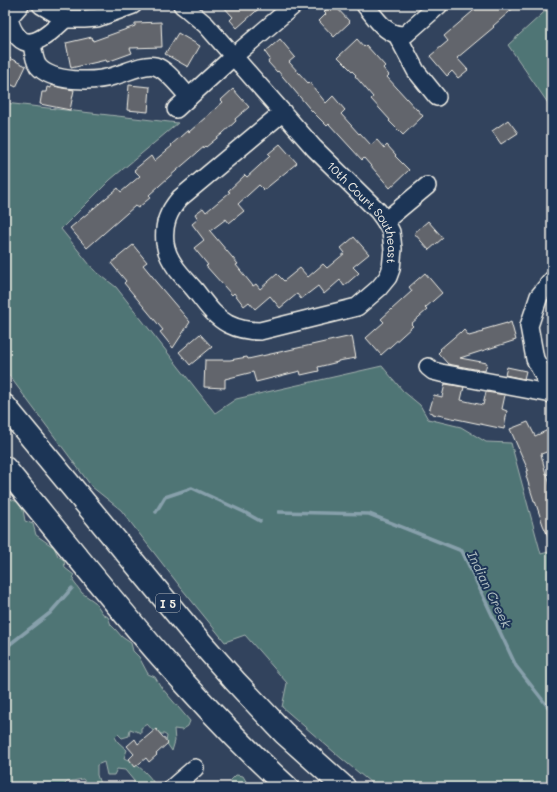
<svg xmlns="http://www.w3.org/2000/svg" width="557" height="792" viewBox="0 0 557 792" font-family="Mali,sans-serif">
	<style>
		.green { fill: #507475; stroke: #a2b2ae }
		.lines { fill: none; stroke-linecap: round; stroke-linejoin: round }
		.stream { stroke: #87a0ab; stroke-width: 3.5 }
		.building { fill: #62656c; stroke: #f4f1e8 }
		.minor-casing { stroke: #f4f1e8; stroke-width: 20 }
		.highway-casing { stroke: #f4f1e8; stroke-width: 25 }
		.minor { stroke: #1d3557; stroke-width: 17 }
		.highway { stroke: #1d3557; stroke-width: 22 }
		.labels { text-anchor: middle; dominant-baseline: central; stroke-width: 4; stroke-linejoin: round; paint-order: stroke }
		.shield { fill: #1d3557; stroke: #b4b9bc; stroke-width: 1 }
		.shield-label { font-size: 11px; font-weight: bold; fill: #f4f1e8 }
		.street-label { font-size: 12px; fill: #f4f1e8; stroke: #1d3557 }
		.water-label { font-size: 13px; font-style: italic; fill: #b4c2c4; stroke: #1d3557 }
	</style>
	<rect width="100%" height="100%" fill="#32435d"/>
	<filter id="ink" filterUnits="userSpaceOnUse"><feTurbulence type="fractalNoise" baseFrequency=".025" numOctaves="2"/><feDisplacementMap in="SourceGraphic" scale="8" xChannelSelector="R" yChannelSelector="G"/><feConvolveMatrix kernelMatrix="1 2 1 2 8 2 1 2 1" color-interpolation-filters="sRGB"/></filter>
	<g filter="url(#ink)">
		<g class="green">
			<polygon points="552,5 552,109 508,45"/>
			<polygon points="5,103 178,123 110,180 61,229 94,270 116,287 215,413 236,399 382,366 403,391 420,405 428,419 461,427 486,442 511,443 541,554 552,551 552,787 376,787 342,759 282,707 287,683 245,635 225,642 182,589 121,510 92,487 5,370"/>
			<path d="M5,489l5,10 8,3 5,8 2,11 8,3 3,11 13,9 5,3 4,9 6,4 1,8 9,7 -1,6 9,12 13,9 8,12 5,3 3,8 5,5 6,7 9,6 2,8 6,6 9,17 7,3 6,10 29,34 -2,5 -6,4 -8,-1 1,12 -3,10 -6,-9 1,-6 -3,-2h-8l-9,-10 -6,4v5l-11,-4 -1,7 -7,2 -4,-4 -3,3 3,5 9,8 -3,8c13,6 26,16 32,29h-22v-6l-9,-11 -8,-1 -3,6h-7l-3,-13 -7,3v10l4,12h-12l-6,-8 -16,3 -5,5h-57z"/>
			<polygon points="236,775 243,776 247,783 244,787 233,787 230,781"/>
		</g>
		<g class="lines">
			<g class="stream">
				<polyline points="156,512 165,497 192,488 244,512 260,521"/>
				<polyline points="279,512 369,514 462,551 516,666 552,712"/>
				<polyline points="5,648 50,613 72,588"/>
			</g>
		</g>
		<g class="building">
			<polygon points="222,5 263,5 237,28 230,20 233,17"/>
			<polygon points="331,5 334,5 350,22 334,37 319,21 326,14 324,12"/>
			<polygon points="480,5 517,5 493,26 494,27 457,58 468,70 458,78 452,71 447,76 430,56 448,41 444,36"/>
			<polygon points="161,22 162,47 130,48 132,53 107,62 106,60 71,68 66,43 92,37 93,41 135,26 135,23"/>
			<polygon points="178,33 200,46 188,67 165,54"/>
			<polygon points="280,39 295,57 289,62 308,83 309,82 326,103 333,96 345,110 341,114 359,134 360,133 371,145 377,140 384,148 387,145 396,155 395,156 409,170 390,188 364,158 362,160 329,124 327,126 310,109 278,71 277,72 268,62 270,59 265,52"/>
			<polygon points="357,39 364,47 366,45 385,66 383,68 389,75 387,77 417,110 417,109 423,116 403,135 389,121 390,120 371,99 373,97 355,76 356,75 338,57"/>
			<polygon points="5,56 26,66 16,87 6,82 5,83"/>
			<polygon points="51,85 62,88 74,90 70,110 40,104 42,92 46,92 47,87 51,88"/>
			<polygon points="129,85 150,87 148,112 127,110"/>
			<polygon points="233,89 249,107 235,119 236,121 222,134 206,147 205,146 169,177 149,195 151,197 138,208 135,206 87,248 70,228 118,188 121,192 140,176 134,170 151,156 154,161 172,146 171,145 188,130 189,132 223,102 221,100"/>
			<polygon points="508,120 518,133 501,144 492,131"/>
			<polygon points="280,144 297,163 264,190 259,185 238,204 244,211 229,223 226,219 210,231 238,264 236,265 253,286 256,284 260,289 277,274 284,281 300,268 308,277 323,264 327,268 345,253 341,248 354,237 369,254 353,267 359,273 344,286 340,280 324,294 318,286 301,299 297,294 280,308 270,296 255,309 249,302 244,306 234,293 232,295 206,266 208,265 194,248 204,240 192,224 198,219 195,214 203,208 206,212 230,192 228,191 245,175 247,177 270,156 268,154"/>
			<polygon points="428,221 443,238 429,250 414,233"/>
			<polygon points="133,245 147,262 143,265 157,282 156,282 190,322 173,348 160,332 163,330 124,283 126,281 111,263"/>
			<polygon points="425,273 442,293 425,308 427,310 411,324 413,326 381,355 366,338 384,322 381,319 412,291 409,287"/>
			<polygon points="511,322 516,340 460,358 487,363 485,371 448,364 438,353 441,350 440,349 460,332 461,333 464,330 469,336 483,332 482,330 507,323 507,324"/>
			<polygon points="200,334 212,347 190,365 179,352"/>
			<polygon points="352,336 356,358 338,361 338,362 318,367 319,371 301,375 300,371 256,382 253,372 225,379 225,388 204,387 205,360 230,360 247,357 248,359"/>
			<polygon points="507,367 526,371 524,379 505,375"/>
			<polygon points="445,384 464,387 461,400 483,405 486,392 505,395 502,409 507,411 504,429 433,414 433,413 429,412 434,395 442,397"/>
			<polygon points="528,422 535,436 548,430 552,439 552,450 541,454 546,474 547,474 552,491 552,545 543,525 535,501 534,501 526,476 527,475 526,471 528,470 510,429"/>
			<polygon points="156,729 168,743 156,754 157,755 149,762 146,758 135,767 129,759 134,754 127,746 135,739 138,744"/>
		</g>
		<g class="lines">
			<defs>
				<g id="minor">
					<path d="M20,5l-8,9 -3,4c2,9 4,14 10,20 14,14 36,-10 46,-19"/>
					<polyline points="41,5 65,19 84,19 97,18 133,5"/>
					<path id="s1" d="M182,5l4,3 20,17 108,123 64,63 8,11 5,10 2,17 -2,20 -3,8 -9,11 -22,19 -97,24c-12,0 -22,-2 -32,-7 -15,-8 -24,-23 -34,-35 -6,-7 -13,-14 -18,-21 -5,-7 -10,-17 -11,-25 -2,-19 3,-31 15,-45l103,-86"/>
					<path d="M365,5c10,12 23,34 41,29l33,-29"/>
					<polyline points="397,35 416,71 437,97"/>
					<path d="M32,43c1,7 2,17 6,23 14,17 57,16 76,10 11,-3 30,-13 41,-10 12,3 26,23 34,31"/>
					<polyline points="176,109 234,56 294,5"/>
					<polyline points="385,221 427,186"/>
					<polyline points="552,280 539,296 529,326 535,359 552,391"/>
					<polyline points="428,367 433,371 441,373 552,394"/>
					<polyline points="173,787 195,768"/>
				</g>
				<g id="highway">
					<polyline points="5,406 190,630 235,681 284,733 344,787"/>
					<path d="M5,468c90,110 177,223 282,319"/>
				</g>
			</defs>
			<use href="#minor" class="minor-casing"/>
			<use href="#highway" class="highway-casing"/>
			<use href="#minor" class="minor"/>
			<use href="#highway" class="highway"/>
		</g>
	</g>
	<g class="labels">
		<rect class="shield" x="156" y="594" width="24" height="18" rx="3"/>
		<g class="shield-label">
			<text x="168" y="603">I 5</text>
		</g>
		<g class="street-label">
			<text stroke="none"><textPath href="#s1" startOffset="279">10th Court Southeast</textPath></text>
		</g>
		<g class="water-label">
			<text transform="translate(490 589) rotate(64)">Indian Creek</text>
		</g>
	</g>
	<rect width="557" height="792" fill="none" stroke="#1d3557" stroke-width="20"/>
	<rect x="10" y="10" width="537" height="772" fill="none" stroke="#f4f1e8" stroke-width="1.5" filter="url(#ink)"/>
</svg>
